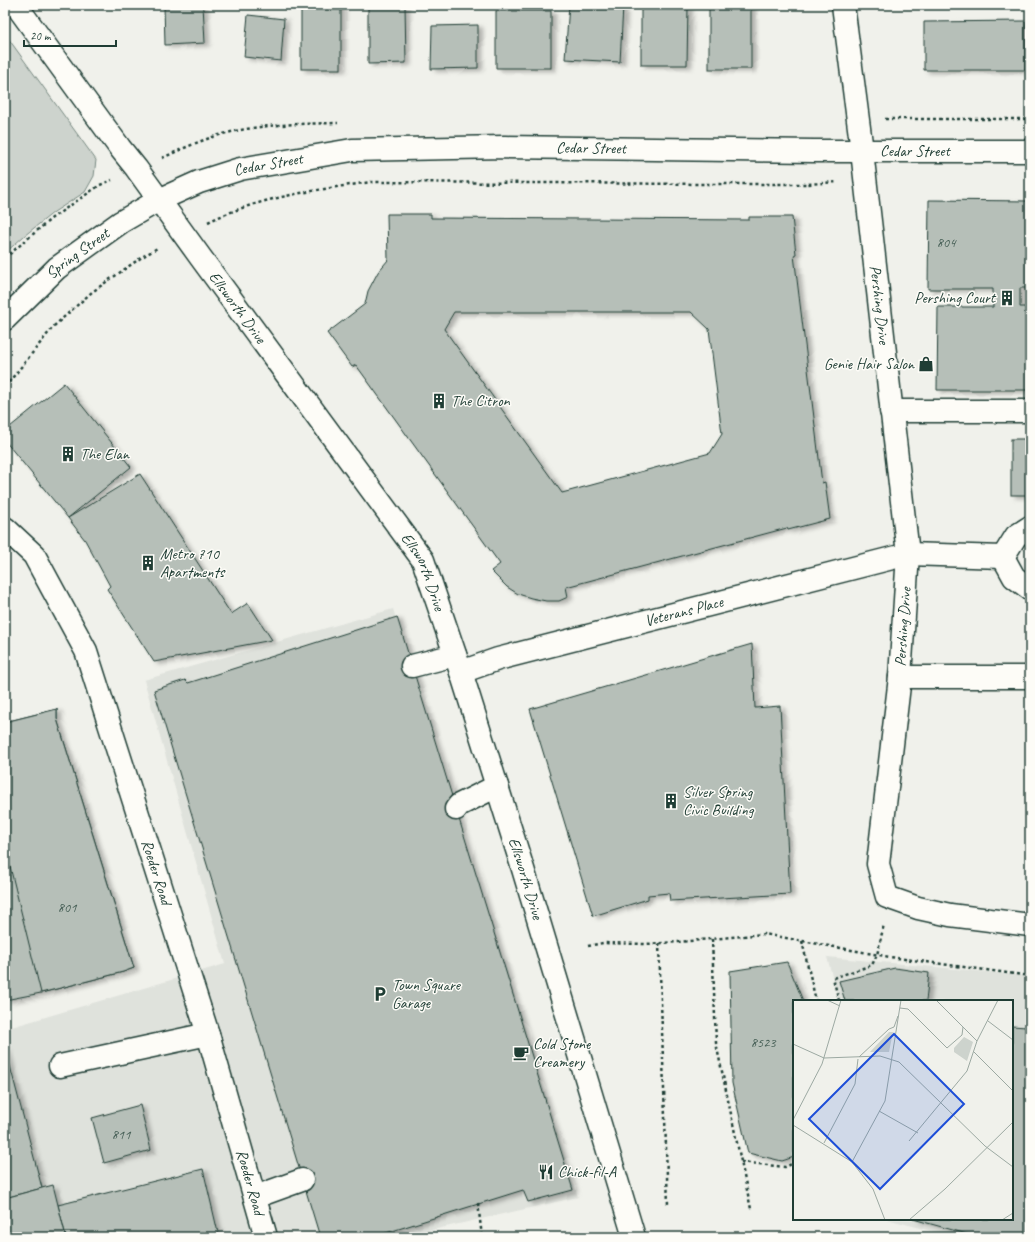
<svg xmlns="http://www.w3.org/2000/svg" width="1035" height="1242" viewBox="0 0 1035 1242" font-family="Caveat,sans-serif">
	<style>
		.built { fill: #dfe2dc }
		.green { fill: #cdd3cd; stroke: #768880 }
		.building { fill: #b6bfb8; stroke: #1f3d34; fill-rule: evenodd; filter: url(#shadow) }
		.lines { fill: none; stroke-linecap: round; stroke-linejoin: round }
		.minor-casing { stroke: #1f3d34; stroke-width: 25 }
		.path { stroke: #1f3d34; stroke-width: 2.5; stroke-dasharray: 3 3; stroke-linecap: butt }
		.minor { stroke: #fdfcf7; stroke-width: 22 }
		.labels { text-anchor: middle; dominant-baseline: central; stroke-width: 3; stroke-linejoin: round; paint-order: stroke }
		.number-label { font-size: 14px; fill: #455e55 }
		.street-label { font-size: 16px; fill: #1f3d34; stroke: #fdfcf7 }
		.poi-label { font-size: 16px; fill: #1f3d34; stroke: #fdfcf7; text-anchor: start }
		.inset-road { fill: none; stroke: #9ca9a2; stroke-width: 1 }
		.view { fill: #1d4ed8; fill-opacity: 0.15; stroke: #1d4ed8; stroke-width: 2 }
		.inset-edge { fill: none; stroke: #1f3d34; stroke-width: 2 }
	</style>
	<defs>
		<filter id="shadow"><feDropShadow dx="4.5" dy="2.5" stdDeviation="2" flood-color="#0004"/></filter>
	</defs>
	<rect width="100%" height="100%" fill="#f0f1eb"/>
	<filter id="ink" filterUnits="userSpaceOnUse"><feTurbulence type="fractalNoise" baseFrequency=".025" numOctaves="2"/><feDisplacementMap in="SourceGraphic" scale="8" xChannelSelector="R" yChannelSelector="G"/><feConvolveMatrix kernelMatrix="1 2 1 2 8 2 1 2 1" color-interpolation-filters="sRGB"/></filter>
	<g filter="url(#ink)">
		<g class="built">
			<polygon points="393,609 578,1197 401,1237 5,1237 5,1029 225,964 144,680"/>
			<polygon points="827,957 1030,976 1030,1237 953,1237 887,1219 1012,1219 1012,1001 839,1001"/>
		</g>
		<polygon class="green" points="5,34 96,160 94,176 85,192 54,212 24,236 5,253"/>
		<g class="building">
			<polygon points="164,5 203,5 205,43 165,45"/>
			<rect x="301" y="5" width="40" height="64"/>
			<polygon points="368,5 405,5 406,63 368,64"/>
			<polygon points="569,5 623,6 620,62 565,59"/>
			<rect x="709" y="5" width="42" height="64"/>
			<polygon points="641,6 688,6 687,65 641,65"/>
			<rect x="496" y="11" width="55" height="57"/>
			<polygon points="248,15 284,19 281,61 244,57"/>
			<polygon points="1025,21 1025,70 924,70 924,22"/>
			<polygon points="478,25 478,68 431,69 432,26"/>
			<polygon points="929,200 1030,201 1030,288 1020,288 1020,307 1030,307 1030,390 937,390 938,307 993,307 993,289 928,289"/>
			<path d="M387,214h44v4l318,2v-3h43l4,37 -2,1 28,228 3,-1 5,37 -42,11 -1,-2 -221,59 2,10 -9,4h-13l-15,-3 -13,-4 -11,-7 -16,-16 9,-7 -144,-199 -4,2 -25,-34 38,-29 3,-13 10,-19 10,-12zM454,312h237l18,17 13,105 -12,19 -148,40 -118,-164z"/>
			<polygon points="64,383 131,467 68,518 5,441 5,431"/>
			<rect x="1011" y="439" width="19" height="56"/>
			<polygon points="140,474 231,614 248,603 272,640 154,662 107,589 110,586 85,540 68,518"/>
			<polygon points="397,617 573,1190 528,1202 523,1190 373,1237 320,1237 154,690 185,680 188,683"/>
			<polygon points="752,644 755,708 780,706 790,894 670,901 669,893 648,895 648,899 593,916 530,709"/>
			<polygon points="57,709 57,719 134,968 123,972 41,993 5,1000 5,722"/>
			<polygon points="57,709 57,719 134,968 123,972 41,993 5,846 5,722"/>
			<polygon points="787,962 803,1001 794,1001 794,1157 782,1161 748,1153 732,1083 730,971"/>
			<polygon points="895,968 929,973 926,1001 845,1001 839,981"/>
			<polygon points="1029,982 1030,1237 978,1237 913,1219 1012,1219 1012,1026 1026,1027"/>
			<polygon points="5,1047 42,1188 5,1198"/>
			<polygon points="140,1105 151,1150 104,1163 92,1118"/>
			<polygon points="203,1169 219,1237 66,1237 58,1205"/>
			<polygon points="53,1185 66,1237 5,1237 5,1198"/>
		</g>
		<g class="lines">
			<defs>
				<g id="minor">
					<path id="s1" d="M16,5l104,143 16,20 65,90 222,302 38,112 62,197 111,368"/>
					<path id="s2" d="M843,5l19,146 46,403 -8,123 -22,187 9,33 31,11 32,7 80,10"/>
					<path id="s3" d="M5,319l52,-51 64,-46 38,-22 40,-18 41,-13 112,-19 152,-3 310,4h216"/>
					<polyline points="891,411 1030,411"/>
					<path id="s4" d="M5,528l29,27 52,96 122,383 58,203"/>
					<polyline points="1003,557 1014,577 1030,589"/>
					<polyline points="1003,557 1016,536 1030,527"/>
					<polyline points="412,666 455,655"/>
					<path id="s5" d="M461,672l37,-13 410,-105 95,3"/>
					<polyline points="900,677 1030,677"/>
					<polyline points="456,809 459,805 497,786"/>
					<polyline points="60,1066 208,1034"/>
					<polyline points="255,1197 302,1180"/>
				</g>
			</defs>
			<use href="#minor" class="minor-casing"/>
			<g class="path">
				<polyline points="885,119 1030,119"/>
				<path d="M162,158c14,-6 28,-13 42,-18 43,-16 89,-16 134,-17"/>
				<path d="M208,222c51,-25 108,-32 163,-40l339,2h98l30,-2"/>
				<polyline points="5,258 52,218 100,185 112,180"/>
				<polyline points="5,387 54,326 92,292 142,257 159,247"/>
				<polyline points="712,939 716,1043 751,1209"/>
				<polyline points="802,941 816,1001"/>
				<polyline points="659,943 668,1205"/>
				<polyline points="588,946 603,943 645,944 679,942 764,934 890,957 1030,976"/>
				<polyline points="839,1001 833,978 872,965 877,955 884,924"/>
				<polyline points="741,1162 785,1167 794,1163"/>
				<polyline points="478,1203 482,1237"/>
			</g>
			<use href="#minor" class="minor"/>
		</g>
	</g>
	<defs>
		<symbol id="building-bare" viewBox="-9 -9 18 18"><path d="M-4-6H4V6H1V3H-1V6H-4ZM-2.5-4.3h1.7v1.8h-1.7ZM.8-4.3h1.7v1.8H.8ZM-2.5-1h1.7V.8h-1.7ZM.8-1h1.7V.8H.8Z" fill="#1f3d34" stroke="#fdfcf7" stroke-width="2.5" paint-order="stroke"/></symbol>
		<symbol id="shop-bare" viewBox="-9 -9 18 18"><path d="M-5-2.5h2.3a2.7 3.5 0 0 1 5.4 0H5L5.5 6h-11ZM-1.5-2.5h3a1.5 2.3 0 0 0-3 0Z" fill="#1f3d34" stroke="#fdfcf7" stroke-width="2.5" paint-order="stroke"/></symbol>
		<symbol id="parking-bare" viewBox="-9 -9 18 18"><path d="M-3.5-5.5H1a3.5 3.5 0 0 1 0 7H-1V5.5H-3.5ZM-1-3.4V-.6H.8a1.4 1.4 0 0 0 0-2.8Z" fill="#1f3d34" stroke="#fdfcf7" stroke-width="2.5" paint-order="stroke"/></symbol>
		<symbol id="cafe-bare" viewBox="-9 -9 18 18"><path d="M-5.5-4.5H6V0H3Q3 3.5 0 3.5H-2.5Q-5.5 3.5-5.5 0ZM3-3.2v2h1.7v-2ZM-6 4.5H4V6H-6Z" fill="#1f3d34" stroke="#fdfcf7" stroke-width="2.5" paint-order="stroke"/></symbol>
		<symbol id="restaurant-bare" viewBox="-9 -9 18 18"><path d="M-5-6h1v4h1v-4h1v4h1v-4h1v5L-1.5 .5V6h-2V.5L-5-1ZM5-6V6H3V1.5H1.5Q1.5-4 5-6Z" fill="#1f3d34" stroke="#fdfcf7" stroke-width="2.5" paint-order="stroke"/></symbol>
	</defs>
	<g fill-rule="evenodd">
		<use href="#building-bare" x="996" y="287" width="22" height="22"/>
		<use href="#shop-bare" x="915" y="353" width="22" height="22"/>
		<use href="#building-bare" x="428" y="390" width="22" height="22"/>
		<use href="#building-bare" x="57" y="443" width="22" height="22"/>
		<use href="#building-bare" x="137" y="552" width="22" height="22"/>
		<use href="#building-bare" x="660" y="790" width="22" height="22"/>
		<use href="#parking-bare" x="369" y="983" width="22" height="22"/>
		<use href="#cafe-bare" x="510" y="1042" width="22" height="22"/>
		<use href="#restaurant-bare" x="535" y="1161" width="22" height="22"/>
	</g>
	<g class="labels">
		<g class="number-label">
			<text x="946" y="242">804</text>
			<text x="67" y="907">801</text>
			<text x="763" y="1042">8523</text>
			<text x="121" y="1134">811</text>
		</g>
		<g class="street-label">
			<text stroke="none"><textPath href="#s3" startOffset="635">Cedar Street</textPath></text>
			<text stroke="none"><textPath href="#s3" startOffset="959">Cedar Street</textPath></text>
			<text stroke="none"><textPath href="#s3" startOffset="311">Cedar Street</textPath></text>
			<text stroke="none"><textPath href="#s3" startOffset="98">Spring Street</textPath></text>
			<text stroke="none"><textPath href="#s2" startOffset="302">Pershing Drive</textPath></text>
			<text stroke="none"><textPath href="#s1" startOffset="375">Ellsworth Drive</textPath></text>
			<text stroke="none"><textPath href="#s1" startOffset="699">Ellsworth Drive</textPath></text>
			<text stroke="none"><textPath href="#s5" startOffset="231">Veterans Place</textPath></text>
			<text transform="translate(903 627) rotate(-86)">Pershing Drive</text>
			<text stroke="none"><textPath href="#s4" startOffset="381">Roeder Road</textPath></text>
			<text stroke="none"><textPath href="#s1" startOffset="1023">Ellsworth Drive</textPath></text>
			<text stroke="none"><textPath href="#s4" startOffset="705">Roeder Road</textPath></text>
		</g>
		<g class="poi-label">
			<text x="995" y="298" text-anchor="end">Pershing Court</text>
			<text x="914" y="364" text-anchor="end">Genie Hair Salon</text>
			<text x="451" y="401">The Citron</text>
			<text x="80" y="454">The Elan</text>
			<text x="160" y="554">Metro 710<tspan x="160" dy="18">Apartments</tspan></text>
			<text x="683" y="792">Silver Spring<tspan x="683" dy="18">Civic Building</tspan></text>
			<text x="392" y="985">Town Square<tspan x="392" dy="18">Garage</tspan></text>
			<text x="533" y="1044">Cold Stone<tspan x="533" dy="18">Creamery</tspan></text>
			<text x="558" y="1172">Chick-fil-A</text>
		</g>
	</g>
	<g transform="translate(793 1000)">
		<rect width="220" height="220" fill="#f0f1eb"/>
		<path d="M96,32h4l-4,20h-19zM171,37l9,5 -6,19 -13,-9v-4z" fill="#cdd3cd"/>
		<path class="inset-road" d="M34,0l13,6M143,0l41,41M107,8l8,1 39,39 15,-13 1,-8M195,21l25,19M0,44l31,14M180,51l40,40M66,57l30,-28 5,-2 4,-11M31,58l56,-2 19,6 86,84 28,21M86,111l39,22M0,120l29,-56 19,-64M0,125l59,37 21,27 12,31M116,141l58,-70 10,-30 21,-41M31,143l31,-59 3,-25M59,162l33,-61 16,-101M116,220l36,-31 68,-67M209,220l11,-7"/>
		<path class="view" d="M101,34l70,70 -84,85 -71,-70z"/>
		<rect width="220" height="220" class="inset-edge"/>
	</g>
	<rect width="1035" height="1242" fill="none" stroke="#fdfcf7" stroke-width="20"/>
	<rect x="10" y="10" width="1015" height="1222" fill="none" stroke="#1f3d34" stroke-width="1.5" filter="url(#ink)"/>
	<path d="M24 40v6h92v-6" fill="none" stroke="#1f3d34" stroke-width="2"/>
	<text x="30" y="40" font-size="12" fill="#1f3d34" stroke="#fdfcf7" stroke-width="3" paint-order="stroke">20 m</text>
</svg>
